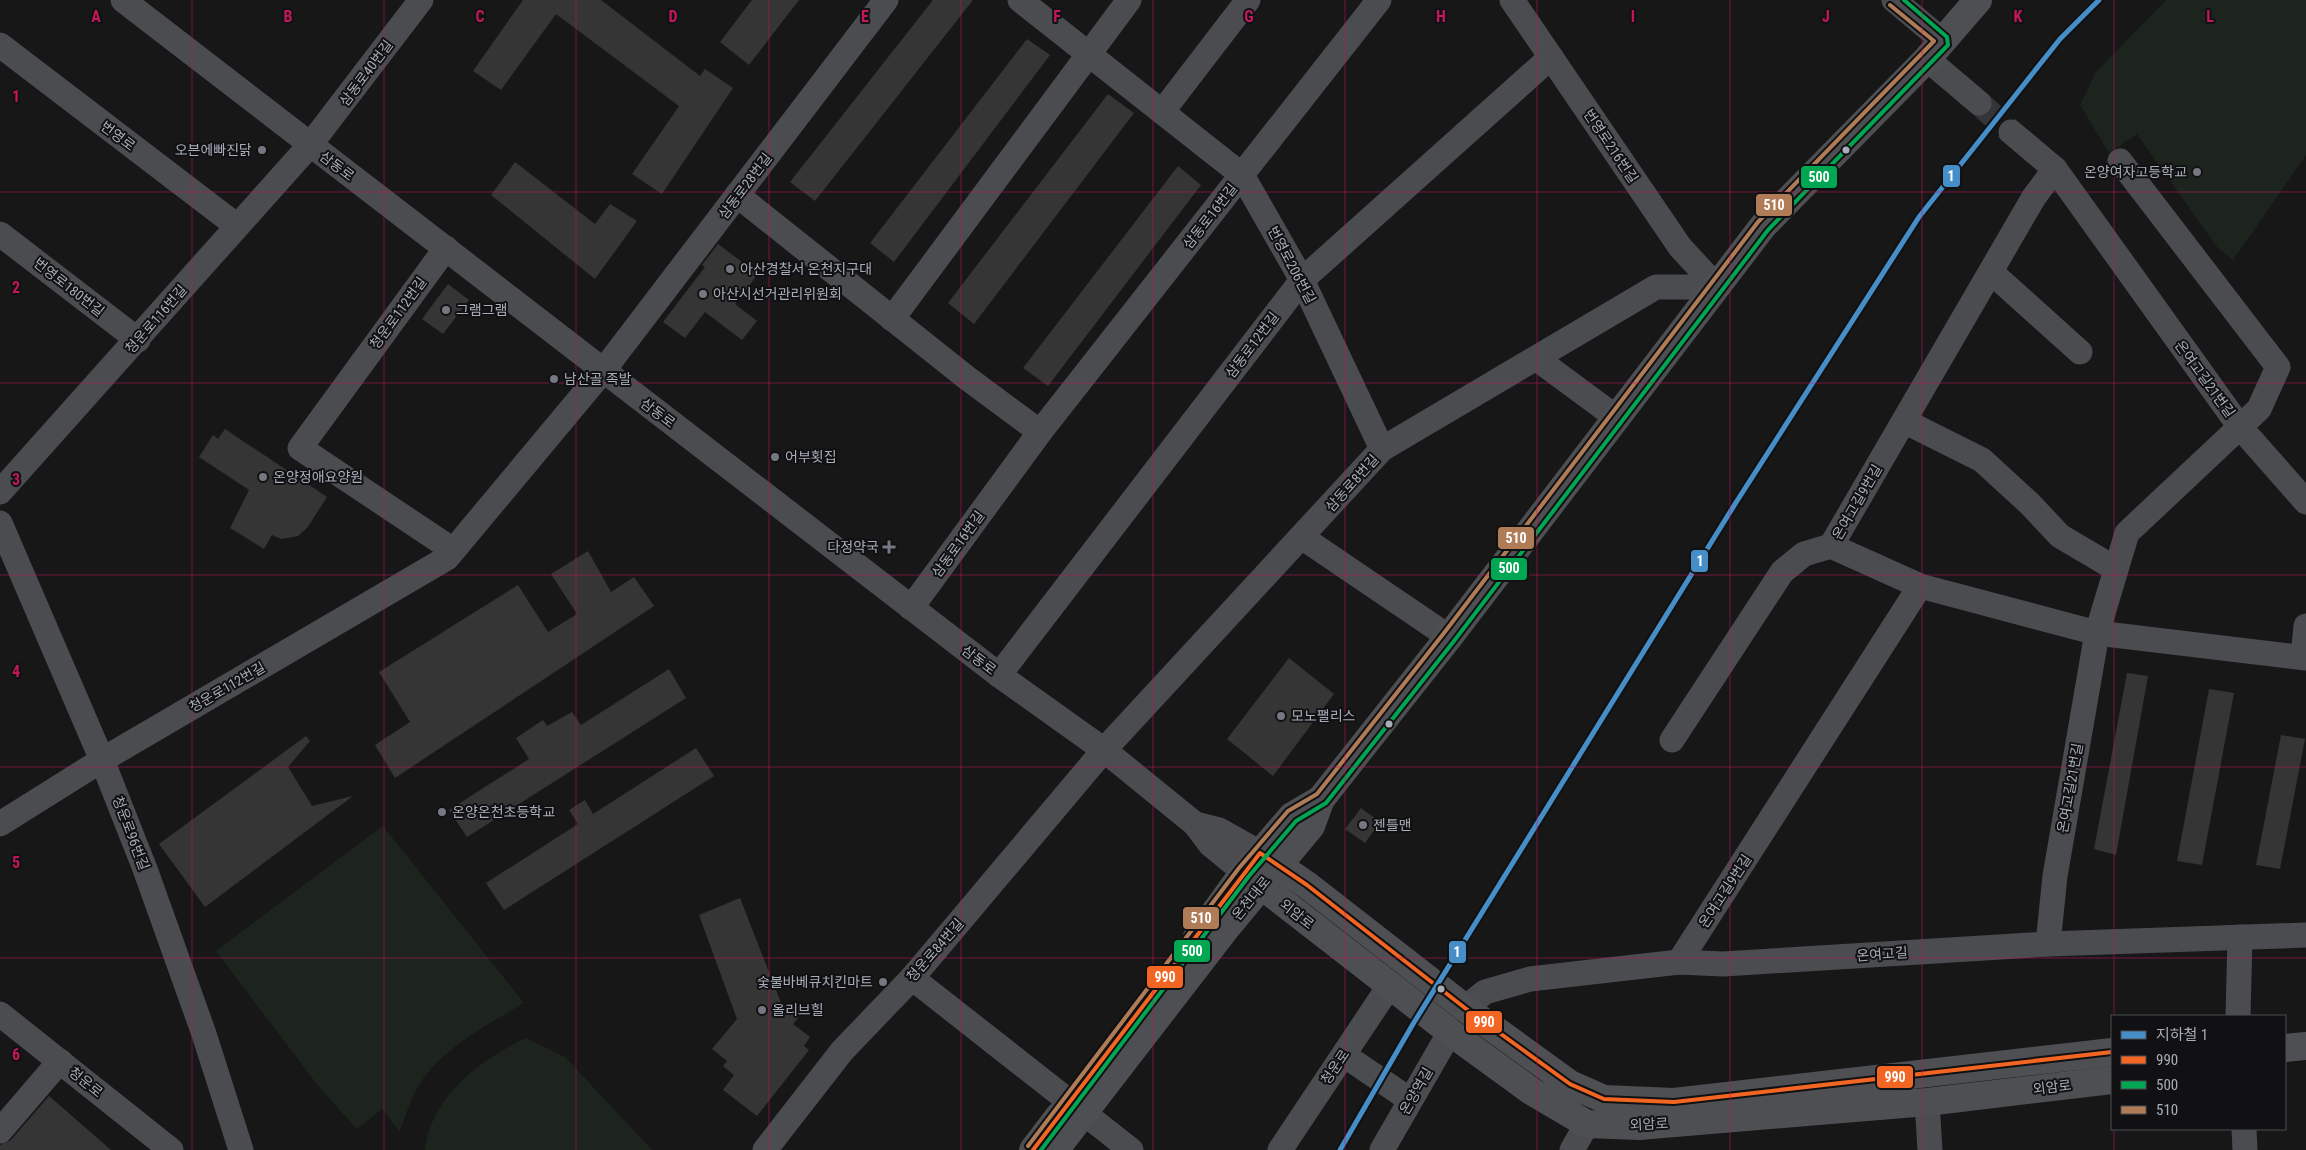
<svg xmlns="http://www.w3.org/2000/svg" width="2306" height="1150" viewBox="0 0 2306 1150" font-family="'Roboto Condensed','Noto Sans KR',sans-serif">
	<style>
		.green { fill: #1d241e }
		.building { fill: #353536 }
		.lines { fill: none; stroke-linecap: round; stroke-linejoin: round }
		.minor-tunnel { stroke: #343537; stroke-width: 25; stroke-dasharray: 25 12; stroke-linecap: butt }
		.minor { stroke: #4b4c50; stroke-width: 25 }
		.major { stroke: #4d4f52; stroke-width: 28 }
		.bus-1-casing { stroke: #111113; stroke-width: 8 }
		.bus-2-casing { stroke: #111113; stroke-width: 8 }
		.bus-3-casing { stroke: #111113; stroke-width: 8 }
		.bus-1 { stroke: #f26522; stroke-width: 4 }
		.bus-2 { stroke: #00a651; stroke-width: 4 }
		.bus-3 { stroke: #b07c57; stroke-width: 4 }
		.metro-1-casing { stroke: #111113; stroke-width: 9 }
		.metro-1 { stroke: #468ec8; stroke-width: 5 }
		.grid { fill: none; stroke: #c2185b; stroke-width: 1; stroke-opacity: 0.55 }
		.poi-dot { fill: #757880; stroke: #111113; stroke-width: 2 }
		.bus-dot { fill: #a8adb8; stroke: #111113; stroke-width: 2 }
		.labels { text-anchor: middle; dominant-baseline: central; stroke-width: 4; stroke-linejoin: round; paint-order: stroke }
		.street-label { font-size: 14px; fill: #a8adb8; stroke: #111113 }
		.poi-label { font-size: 14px; fill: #a8adb8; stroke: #111113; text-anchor: start }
		.grid-label { font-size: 16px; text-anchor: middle; font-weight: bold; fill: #c2185b; stroke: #111113; stroke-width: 4; stroke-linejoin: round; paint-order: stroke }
		.line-badge { stroke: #111113; stroke-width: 2 }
		.badge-label { font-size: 14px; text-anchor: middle; font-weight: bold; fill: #fff }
	</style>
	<rect width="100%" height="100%" fill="#171717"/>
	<g class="green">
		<polygon points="2166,0 2306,0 2306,155 2233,260 2217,247 2137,134 2109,153 2080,105 2096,72"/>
		<path d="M383,826l141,177c-34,20 -74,41 -99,73 -12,16 -19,37 -25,56l-18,-23 -25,20 -38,-42 -103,-136z"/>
		<path d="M526,1038l39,19 87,93h-227c6,-55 56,-90 101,-112z"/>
	</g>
	<g class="building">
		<polygon points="523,0 601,0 700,76 705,69 733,88 662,194 632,174 679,106 556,14 501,90 473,71"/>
		<polygon points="752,0 799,0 749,65 720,42"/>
		<polygon points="933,0 973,0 815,201 790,182"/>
		<polygon points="1027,39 1050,55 894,262 870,243"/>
		<polygon points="1108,94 1134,113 974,324 948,303"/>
		<polygon points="515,162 595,224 610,204 637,221 595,279 491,195"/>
		<polygon points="1178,166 1201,185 1048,386 1023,368"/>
		<polygon points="718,244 758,274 735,304 757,321 742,340 705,312 685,338 663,322 705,267 702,265"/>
		<polygon points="448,284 469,300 443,334 422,319"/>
		<polygon points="225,429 327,497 307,528 298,536 281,539 272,535 264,549 230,528 249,490 199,457 213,435 218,439"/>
		<polygon points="588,551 611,592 634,577 654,606 395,778 375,745 410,722 379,672 518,585 548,632 577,614 551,574"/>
		<polygon points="1289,658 1334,694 1273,776 1227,739"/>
		<polygon points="669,669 686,698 467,837 449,810 529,759 516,738 543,720 547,726 572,712 581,725"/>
		<polygon points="2127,673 2148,676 2116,855 2094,849"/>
		<polygon points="2209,689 2234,693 2202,865 2177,861"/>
		<polygon points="2281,735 2305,739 2280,869 2256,865"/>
		<polygon points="306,736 310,741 288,767 312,806 353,796 205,907 159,844"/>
		<polygon points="696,748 714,776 504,910 486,883 578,824 569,810 585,800 593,814"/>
		<polygon points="1361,808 1380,822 1365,843 1345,829"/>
		<polygon points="740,898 781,1003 799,1017 793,1024 810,1037 804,1046 809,1050 757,1116 723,1090 734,1075 723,1066 727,1061 712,1049 737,1019 699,915"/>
		<polygon points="49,1096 111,1150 0,1150 0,1145 11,1140"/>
	</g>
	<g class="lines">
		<polyline class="minor-tunnel" points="1979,103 2011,132"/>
		<g class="minor">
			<polyline points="123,0 999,675 1104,750 1195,824 1210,844 1244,872"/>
			<polyline points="1020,0 1242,175 1302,280 1382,449"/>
			<polyline points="1512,0 1680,247 1717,287"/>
			<polyline points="1894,0 1943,41"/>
			<polyline points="0,45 237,226"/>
			<polyline points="1927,59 1979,103"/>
			<polyline points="1162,112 1248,0"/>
			<polyline points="2011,132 2055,169 2240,427 2306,502"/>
			<polyline points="737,195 967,378 1040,432"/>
			<polyline points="0,234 138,340"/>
			<polyline points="446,248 300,448 453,550"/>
			<polyline points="1991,272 2080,352"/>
			<polyline points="892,319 1129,0"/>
			<polyline points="1537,359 1617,418"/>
			<polyline points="1904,421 1982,460 2030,504 2060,536 2116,569"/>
			<polyline points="0,492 310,145 421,0"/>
			<polyline points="0,523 102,760 145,869 204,1034 241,1150"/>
			<polyline points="1303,538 1449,637"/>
			<polyline points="1920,586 2097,633 2306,658"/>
			<polyline points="911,608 1040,432 1379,0"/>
			<polyline points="2303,657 2306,626"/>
			<polyline points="999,675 1302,280 1551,57"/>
			<polyline points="1672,740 1782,572 1804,554 1831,546"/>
			<polyline points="0,824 102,760 447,558 603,371 886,0"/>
			<polyline points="1195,824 1219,830 1260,853"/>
			<polyline points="2048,944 2055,876 2097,633 2127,533 2259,409 2278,367 2120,161"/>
			<polyline points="1679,962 1920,586 1831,546 2034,197 2055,169"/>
			<polyline points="912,978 1131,1150"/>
			<polyline points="1465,1008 1485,992 1530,979 1679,962 1723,964 2048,944 2306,935"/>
			<polyline points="0,1014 171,1150"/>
			<polyline points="2238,1016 2240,937"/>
			<polyline points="1344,1055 1410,1100"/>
			<polyline points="1927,1102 1930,1150"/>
			<polyline points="2244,1129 2245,1150"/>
			<polyline points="0,1131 60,1061"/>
			<polyline points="765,1150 842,1051 912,978 1104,750 1382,449 1656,287 1717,287"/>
			<polyline points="1280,1150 1390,985"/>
			<polyline points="1382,1150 1450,1032"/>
			<polyline points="1572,1150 1587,1124"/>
		</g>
		<g class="major">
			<polyline points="1260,853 1307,885 1465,1008 1570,1084 1604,1099 1674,1102 2112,1052"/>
			<polyline points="1244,872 1450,1032 1531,1091 1587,1124 1639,1126 1927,1102 2112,1080"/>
			<polyline points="1197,937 1244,872 1292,816 1321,799"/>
			<polyline points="2285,1048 2306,1046"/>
			<polyline points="1033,1150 1059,1116"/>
			<polyline points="1055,1150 1227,927 1311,826 1321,799 1449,637 1763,226 1927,59 1978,0"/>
		</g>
		<defs>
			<polyline id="bus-1" points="1033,1150 1260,853 1307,885 1465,1008 1570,1084 1604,1099 1674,1102 2112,1052"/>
			<polyline id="bus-2" points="1041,1150 1249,876 1296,821 1326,803 1454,641 1768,230 1948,45 1947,37 1904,0"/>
			<polyline id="bus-3" points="1028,1146 1239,868 1288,811 1317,794 1444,633 1758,222 1934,41 1890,5"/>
		</defs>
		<use href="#bus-1" class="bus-1-casing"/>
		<use href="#bus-2" class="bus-2-casing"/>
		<use href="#bus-3" class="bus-3-casing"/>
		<use href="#bus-1" class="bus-1"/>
		<use href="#bus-2" class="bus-2"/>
		<use href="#bus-3" class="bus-3"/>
		<defs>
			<polyline id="metro-1" points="1340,1150 1413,1024 1735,504 1919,217 2060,39 2099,0"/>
		</defs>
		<use href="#metro-1" class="metro-1-casing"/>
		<use href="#metro-1" class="metro-1"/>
	</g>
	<path class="grid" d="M192,0v1150M384,0v1150M576,0v1150M769,0v1150M961,0v1150M1153,0v1150M1345,0v1150M1537,0v1150M1730,0v1150M1922,0v1150M2114,0v1016M0,192h2306M0,383h2306M0,575h2306M0,767h2306M0,958h2306M2114,1129v21"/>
	<g class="poi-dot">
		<circle cx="262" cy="150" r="5"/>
		<circle cx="2197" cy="172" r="5"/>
		<circle cx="730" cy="269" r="5"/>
		<circle cx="703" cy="294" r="5"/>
		<circle cx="446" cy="310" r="5"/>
		<circle cx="554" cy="379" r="5"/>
		<circle cx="775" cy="457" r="5"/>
		<circle cx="263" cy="477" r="5"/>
		<path d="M886.5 539.5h5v5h5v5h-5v5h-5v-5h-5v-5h5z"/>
		<circle cx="1281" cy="716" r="5"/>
		<circle cx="442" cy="812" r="5"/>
		<circle cx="1363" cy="825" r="5"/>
		<circle cx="883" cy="982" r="5"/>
		<circle cx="762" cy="1010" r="5"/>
	</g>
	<g class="bus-dot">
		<circle cx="1846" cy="150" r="4.5"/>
		<circle cx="1389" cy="724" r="4.5"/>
		<circle cx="1441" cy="989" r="4.5"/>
	</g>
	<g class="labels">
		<g class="street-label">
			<text transform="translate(366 73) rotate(-53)">삼동로40번길</text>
			<text transform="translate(118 136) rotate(37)">번영로</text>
			<text transform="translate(1611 146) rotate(56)">번영로216번길</text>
			<text transform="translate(337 166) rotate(37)">삼동로</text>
			<text transform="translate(745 186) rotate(-53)">삼동로28번길</text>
			<text transform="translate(1210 216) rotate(-52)">삼동로16번길</text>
			<text transform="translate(1292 265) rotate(62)">번영로206번길</text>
			<text transform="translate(69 287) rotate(38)">번영로180번길</text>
			<text transform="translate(398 313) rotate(-54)">청운로112번길</text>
			<text transform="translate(156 319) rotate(-49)">청운로116번길</text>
			<text transform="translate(1252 345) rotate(-53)">삼동로12번길</text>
			<text transform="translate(2205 379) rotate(54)">온여고길21번길</text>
			<text transform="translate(658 413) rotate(37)">삼동로</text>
			<text transform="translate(1352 483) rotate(-48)">삼동로8번길</text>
			<text transform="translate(1857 502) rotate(-60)">온여고길9번길</text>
			<text transform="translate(958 544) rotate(-54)">삼동로16번길</text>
			<text transform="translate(979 660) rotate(37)">삼동로</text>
			<text transform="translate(227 687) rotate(-30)">청운로112번길</text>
			<text transform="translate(2070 788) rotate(-80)">온여고길21번길</text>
			<text transform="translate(131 833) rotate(69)">청운로96번길</text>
			<text transform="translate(1725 891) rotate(-57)">온여고길9번길</text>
			<text transform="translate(1251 898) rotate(-51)">온천대로</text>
			<text transform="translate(1297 914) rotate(38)">외암로</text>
			<text transform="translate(935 950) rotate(-49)">청운로84번길</text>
			<text transform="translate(1882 954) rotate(-4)">온여고길</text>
			<text transform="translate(1335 1067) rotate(-56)">청운로</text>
			<text transform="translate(86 1082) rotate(39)">청운로</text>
			<text transform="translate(2052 1087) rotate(-7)">외암로</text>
			<text transform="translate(1416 1091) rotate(-60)">온양역길</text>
			<text transform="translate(1649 1124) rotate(-3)">외암로</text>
		</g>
		<g class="poi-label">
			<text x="252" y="150" text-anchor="end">오븐에빠진닭</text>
			<text x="2187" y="172" text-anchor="end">온양여자고등학교</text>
			<text x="740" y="269">아산경찰서 온천지구대</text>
			<text x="713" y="294">아산시선거관리위원회</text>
			<text x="456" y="310">그램그램</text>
			<text x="564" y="379">남산골 족발</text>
			<text x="785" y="457">어부횟집</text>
			<text x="273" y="477">온양정애요양원</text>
			<text x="879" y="547" text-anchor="end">다정약국</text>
			<text x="1291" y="716">모노팰리스</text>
			<text x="452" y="812">온양온천초등학교</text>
			<text x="1373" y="825">젠틀맨</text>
			<text x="873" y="982" text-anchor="end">숯불바베큐치킨마트</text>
			<text x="772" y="1010">올리브힐</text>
		</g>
	</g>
	<g class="grid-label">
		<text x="96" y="22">A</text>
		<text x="288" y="22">B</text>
		<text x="480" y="22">C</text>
		<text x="673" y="22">D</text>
		<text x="865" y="22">E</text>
		<text x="1057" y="22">F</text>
		<text x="1249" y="22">G</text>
		<text x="1441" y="22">H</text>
		<text x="1633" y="22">I</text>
		<text x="1826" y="22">J</text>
		<text x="2018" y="22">K</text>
		<text x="2210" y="22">L</text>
		<text x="16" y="102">1</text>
		<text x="16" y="293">2</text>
		<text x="16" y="485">3</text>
		<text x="16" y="677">4</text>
		<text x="16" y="868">5</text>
		<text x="16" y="1060">6</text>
	</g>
	<g class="line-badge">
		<rect x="1942" y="164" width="19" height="24" rx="5" fill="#468ec8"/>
		<rect x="1800" y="165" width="38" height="24" rx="5" fill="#00a651"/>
		<rect x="1755" y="193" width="38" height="24" rx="5" fill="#b07c57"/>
		<rect x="1497" y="526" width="38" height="24" rx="5" fill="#b07c57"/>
		<rect x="1690" y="549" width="19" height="24" rx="5" fill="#468ec8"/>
		<rect x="1490" y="557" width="38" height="24" rx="5" fill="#00a651"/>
		<rect x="1182" y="906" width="38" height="24" rx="5" fill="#b07c57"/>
		<rect x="1173" y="939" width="38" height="24" rx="5" fill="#00a651"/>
		<rect x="1448" y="940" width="19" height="24" rx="5" fill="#468ec8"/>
		<rect x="1146" y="965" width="38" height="24" rx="5" fill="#f26522"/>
		<rect x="1465" y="1010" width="38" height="24" rx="5" fill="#f26522"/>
		<rect x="1876" y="1065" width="38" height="24" rx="5" fill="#f26522"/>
	</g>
	<g class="badge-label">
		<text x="1951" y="181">1</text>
		<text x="1819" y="182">500</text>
		<text x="1774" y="210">510</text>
		<text x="1516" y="543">510</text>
		<text x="1700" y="566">1</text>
		<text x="1509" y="573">500</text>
		<text x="1201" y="923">510</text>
		<text x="1192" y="956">500</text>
		<text x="1457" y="957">1</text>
		<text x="1165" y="982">990</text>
		<text x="1484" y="1027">990</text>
		<text x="1895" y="1082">990</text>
	</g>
	<rect x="2111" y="1015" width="175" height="115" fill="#111113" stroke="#4d4f55"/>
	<rect x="2121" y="1031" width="25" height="8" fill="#468ec8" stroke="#4d4f55"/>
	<text x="2156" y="1040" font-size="15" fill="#a8adb8">지하철 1</text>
	<rect x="2121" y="1056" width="25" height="8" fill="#f26522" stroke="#4d4f55"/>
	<text x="2156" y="1065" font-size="15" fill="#a8adb8">990</text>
	<rect x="2121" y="1081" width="25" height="8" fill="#00a651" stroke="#4d4f55"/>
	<text x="2156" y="1090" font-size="15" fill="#a8adb8">500</text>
	<rect x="2121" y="1106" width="25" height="8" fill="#b07c57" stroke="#4d4f55"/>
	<text x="2156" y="1115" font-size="15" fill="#a8adb8">510</text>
</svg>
